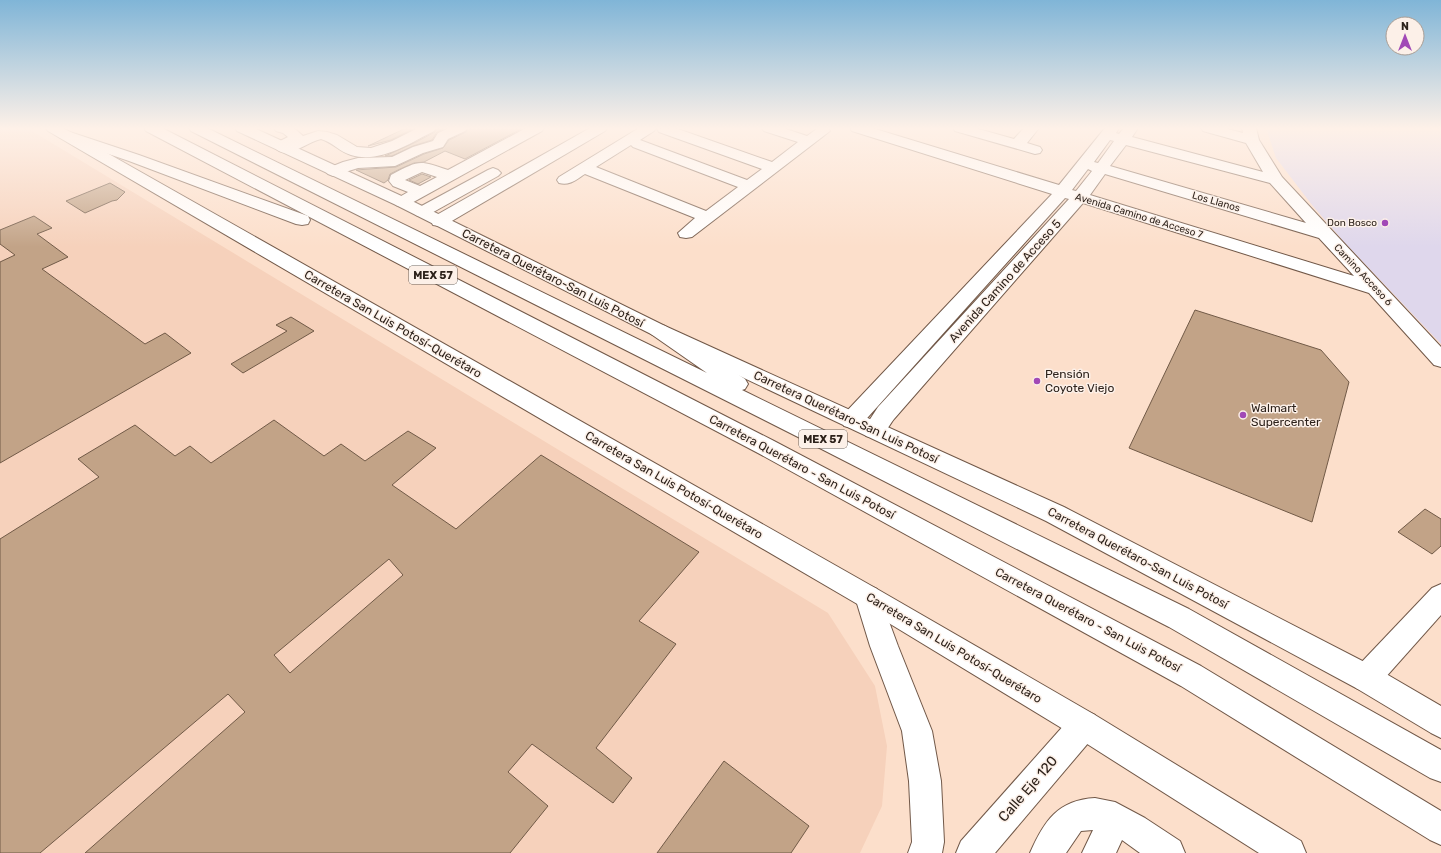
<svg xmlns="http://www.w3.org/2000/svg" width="1441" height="853" viewBox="0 0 1441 853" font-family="Rubik,sans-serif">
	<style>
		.built { fill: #f6d1bb }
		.education { fill: #dfd7ec }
		.building { fill: #c2a387; stroke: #715a47; fill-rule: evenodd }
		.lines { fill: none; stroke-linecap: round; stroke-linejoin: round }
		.minor-casing { stroke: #715848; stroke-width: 2 }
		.major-casing { stroke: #715848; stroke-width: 2 }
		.highway-casing { stroke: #715848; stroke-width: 2 }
		.minor { fill: #fff; fill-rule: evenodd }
		.major { fill: #fff; fill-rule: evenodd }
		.highway { fill: #fff; fill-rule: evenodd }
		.poi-dot { fill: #a149b6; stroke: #fcf0e8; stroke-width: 1.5 }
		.labels { text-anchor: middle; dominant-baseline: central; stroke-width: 3; stroke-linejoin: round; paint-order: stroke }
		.far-street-label { font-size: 10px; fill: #2d221b; stroke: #fcf0e8 }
		.far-poi-label { font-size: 10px; fill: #2d221b; stroke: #fcf0e8; text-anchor: end }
		.shield { fill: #fcf0e8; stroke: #6b6058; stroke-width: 1 }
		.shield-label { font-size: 11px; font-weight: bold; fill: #2d221b }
		.street-label { font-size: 12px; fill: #2d221b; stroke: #fcf0e8 }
		.poi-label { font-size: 12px; fill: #2d221b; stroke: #fcf0e8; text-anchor: start }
		.near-street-label { font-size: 14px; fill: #2d221b; stroke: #fcf0e8 }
	</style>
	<rect width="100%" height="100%" fill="#fcdfcb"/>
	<polygon class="built" points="0,128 27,128 828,613 875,686 887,746 882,806 860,853 0,853"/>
	<polygon class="education" points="1266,128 1441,128 1441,344 1344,242 1312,205 1276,158"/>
	<g class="building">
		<polygon points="406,128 415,128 391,140 368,146"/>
		<polygon points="437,128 445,128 437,132 432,140 413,146 392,156 385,156 416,142 435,132"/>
		<polygon points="468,128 523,128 465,159 445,151 424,162 414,163 400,169 390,174 388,180 384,183 356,170 396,167 424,154 443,148 449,140 466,132"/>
		<polygon points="422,174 431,177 418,184 409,180"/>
		<polygon points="110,183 125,192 117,200 112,201 85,213 66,201"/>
		<polygon points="34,216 52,228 37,234 68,257 42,269 145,344 165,333 191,353 0,463 0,262 15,255 0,244 0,230"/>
		<polygon points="1195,310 1321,350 1349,382 1312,522 1129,448"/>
		<polygon points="291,317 314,331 243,373 231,364 287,331 276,325"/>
		<path d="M274,420l50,36 17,-12 24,17 43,-30 28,17 -44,37 64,44 85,-74 158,97 -60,69 37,23 -80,104 36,30 -19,25 -81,-59 -24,28 40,34 -38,47h-425l160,-141 -17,-18 -188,159h-40v-314l99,-62 -21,-18 57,-34 40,31 15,-10 21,17zM389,559l14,16 -113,98 -16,-18z"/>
		<polygon points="1425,509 1441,519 1441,546 1432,554 1398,532"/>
		<polygon points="724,761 809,826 791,853 657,853"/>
	</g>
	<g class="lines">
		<defs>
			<g id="minor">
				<path d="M274,128h20l9,8 15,-5 9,1 10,3 20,12 14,1 21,-7 26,-13h18l-2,3c-24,12 -54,33 -83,24 -11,-3 -19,-13 -30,-16 -15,3 -36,24 -47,7l2,-3 12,-6 -5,-4 -7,-2z"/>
				<polygon points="449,128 467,128 465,131 448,139 443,147 423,153 395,166 358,168 333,176 328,174 325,171 328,168 343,162 358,158 392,157 413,147 433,141 438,133"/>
				<path d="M526,128h18l-2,3 -134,74 -6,2 -6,-2 -2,-3 2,-3 12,-7 -15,-6 -4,-5 2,-6c29,-15 27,-15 57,-5zM422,172l15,5 -17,9 -15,-6z"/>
				<polygon points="590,128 607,128 605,131 445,225 439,226 433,225 431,221 433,217"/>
				<path d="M639,128h17l-2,3 -14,9 107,40 15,-11 -103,-37 -2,-3 18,-1 97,34 26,-20 -34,-11 -2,-3h21l24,8 11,-8h10l2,3 -138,106 -6,1 -6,-1 -2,-4 17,-15 -110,-44c-8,5 -15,12 -26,9l-2,-3 2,-3zM631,145l2,2 105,40 -32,24 -110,-44z"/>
				<path d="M850,128h22l187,57 46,-57h14l-3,5 3,1 5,-6h14l-6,9 131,35 -17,-29 -43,-12 -2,-3h23l19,5 -1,-5h14l3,12 23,37 159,170v20l-7,-2 -65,-72 -286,-90 -189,216c-9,12 -11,22 -28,17l-3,-6 15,-23 191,-208 -4,-1 -205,228 -8,2 -8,-2 -3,-6 3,-6 208,-220 -200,-63zM1110,140l4,1 -16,22 -4,-1zM1126,145l144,38 36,40 -196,-57zM1088,169l4,2 -16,20 -4,-1zM1105,174l214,64 35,38 -264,-81z"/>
				<polygon points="953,128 975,128 1014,139 1024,128 1039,128 1027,143 1040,147 1042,150 1040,153 1035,154 955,131"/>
				<polygon points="493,168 498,170 501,173 498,176 428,215 422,217 416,215 414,212 416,209 488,170"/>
				<polygon points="1441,584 1441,615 1376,688 1366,692 1356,688 1352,678 1356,668 1432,588"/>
				<polygon points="868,585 877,589 898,646 932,731 941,781 944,842 942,853 908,853 912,842 909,781 902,731 870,646 855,597 859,589"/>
				<polygon points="1084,710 1095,715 1099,725 1095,735 995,853 956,853 961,841 1073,715"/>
				<path d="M1095,798l20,4 30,16 35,23 5,12h-45l-18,-13 -6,13h-34l11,-23 -12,1 -15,22h-36c14,-32 28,-53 65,-55z"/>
			</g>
			<g id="major">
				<polygon points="46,128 63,128 877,589 1095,715 1301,841 1306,853 1259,853 1073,735 859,605 48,131"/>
				<polygon points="235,128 254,128 408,199 665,326 1064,507 1376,668 1441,706 1441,738 1431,733 1356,688 1046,521 651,334 396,205 237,131"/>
			</g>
			<g id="highway">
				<polygon points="144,128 162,128 774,441 1201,666 1441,811 1441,845 1430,840 1181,686 758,453 146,131"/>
				<polygon points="189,128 207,128 707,373 651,334 648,330 651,326 658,324 665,326 745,379 748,384 745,389 742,390 1189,609 1441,750 1441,782 1430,778 1169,627 804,440 191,131"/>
				<polygon points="64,130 139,155 308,216 310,220 308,224 302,225 296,224 129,161 59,137 57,134 59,131"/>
			</g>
		</defs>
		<use href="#minor" class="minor-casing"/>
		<use href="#major" class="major-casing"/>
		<use href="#highway" class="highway-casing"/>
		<use href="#minor" class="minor"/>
		<use href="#major" class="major"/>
		<use href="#highway" class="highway"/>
	</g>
	<linearGradient id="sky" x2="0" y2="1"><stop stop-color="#80b5d7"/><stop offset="0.52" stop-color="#fef1e8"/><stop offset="1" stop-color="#fef1e8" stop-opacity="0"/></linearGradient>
	<rect width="1441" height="247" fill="url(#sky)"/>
	<g class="poi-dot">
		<circle cx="1385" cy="223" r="4"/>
		<circle cx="1037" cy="381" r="4"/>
		<circle cx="1243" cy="415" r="4"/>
	</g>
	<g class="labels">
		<g class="far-street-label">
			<text transform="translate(1216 202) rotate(16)">Los Llanos</text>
			<text transform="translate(1139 216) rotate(17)">Avenida Camino de Acceso 7</text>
			<text transform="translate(1363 275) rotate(47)">Camino Acceso 6</text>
		</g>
		<g class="far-poi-label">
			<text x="1377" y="223">Don Bosco</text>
		</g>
		<g class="shield">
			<rect x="409" y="266" width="48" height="18" rx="3"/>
			<rect x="799" y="430" width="48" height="18" rx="3"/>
		</g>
		<g class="shield-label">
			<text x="433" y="275">MEX 57</text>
			<text x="823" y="439">MEX 57</text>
		</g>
		<g class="street-label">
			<text transform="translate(553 278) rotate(27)">Carretera Querétaro-San Luis Potosí</text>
			<text transform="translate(1005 281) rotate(-48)">Avenida Camino de Acceso 5</text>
			<text transform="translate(393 324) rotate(30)">Carretera San Luis Potosí-Querétaro</text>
			<text transform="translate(846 417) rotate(25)">Carretera Querétaro-San Luis Potosí</text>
			<text transform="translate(802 467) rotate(28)">Carretera Querétaro - San Luis Potosí</text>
			<text transform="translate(674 485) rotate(30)">Carretera San Luis Potosí-Querétaro</text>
			<text transform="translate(1138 558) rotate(28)">Carretera Querétaro-San Luis Potosí</text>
			<text transform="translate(1088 620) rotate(28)">Carretera Querétaro - San Luis Potosí</text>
			<text transform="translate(954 648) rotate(31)">Carretera San Luis Potosí-Querétaro</text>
		</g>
		<g class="poi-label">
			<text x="1045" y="374">Pensión<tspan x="1045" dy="14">Coyote Viejo</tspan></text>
			<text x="1251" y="408">Walmart<tspan x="1251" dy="14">Supercenter</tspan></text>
		</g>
		<g class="near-street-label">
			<text transform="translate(1028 789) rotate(-49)">Calle Eje 120</text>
		</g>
	</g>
	<g transform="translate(1405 36)"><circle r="19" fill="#fcf0e8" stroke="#a99e96"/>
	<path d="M0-3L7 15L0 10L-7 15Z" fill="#a149b6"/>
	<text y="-6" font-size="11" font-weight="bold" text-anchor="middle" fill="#2d221b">N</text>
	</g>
</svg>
